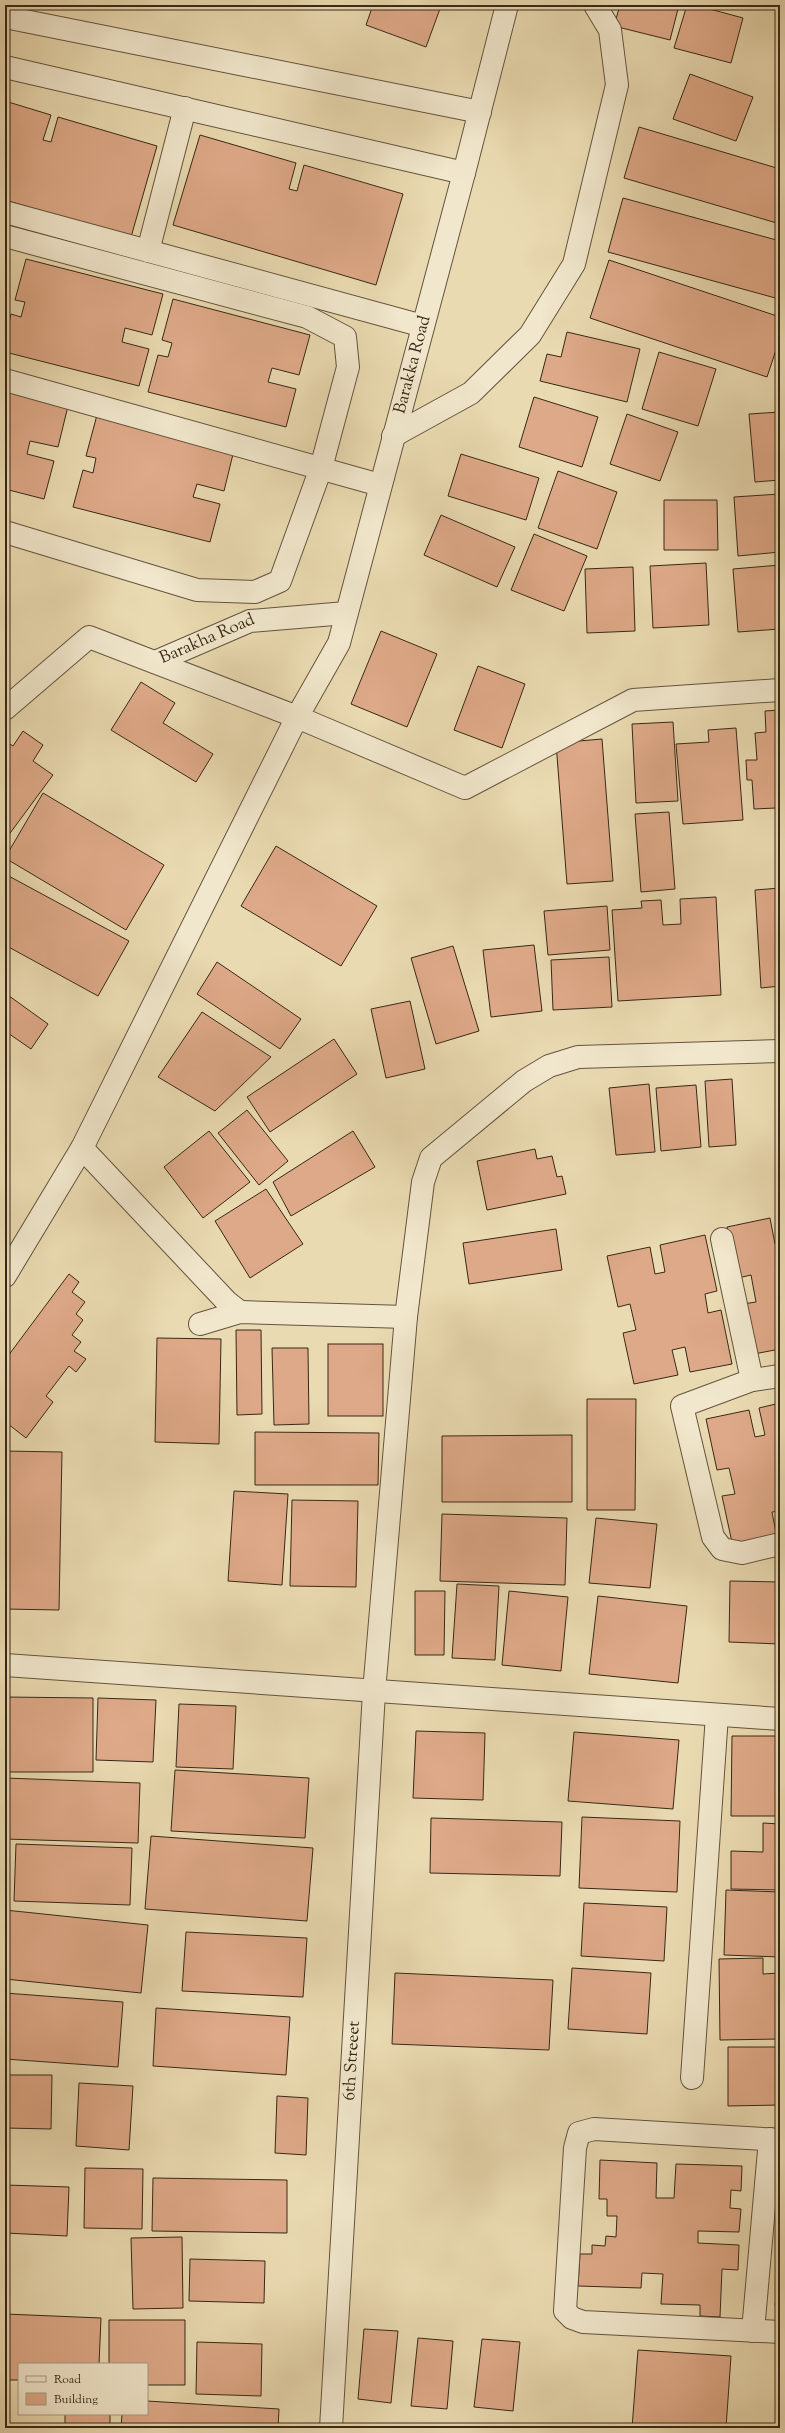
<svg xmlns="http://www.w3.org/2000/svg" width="785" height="2433" viewBox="0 0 785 2433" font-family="'Sorts Mill Goudy',serif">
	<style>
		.building { fill: #dea988; stroke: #382817 }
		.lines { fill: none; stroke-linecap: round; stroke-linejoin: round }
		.lane-casing { stroke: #64543e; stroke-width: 24 }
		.street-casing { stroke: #64543e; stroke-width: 24 }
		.lane { stroke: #f1e7cc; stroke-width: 22 }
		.street { stroke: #f1e7cc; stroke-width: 22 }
		.labels { text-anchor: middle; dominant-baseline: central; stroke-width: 4; stroke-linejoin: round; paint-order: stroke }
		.street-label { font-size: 17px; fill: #382817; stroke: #f1e7cc }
	</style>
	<rect width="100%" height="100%" fill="#eadab1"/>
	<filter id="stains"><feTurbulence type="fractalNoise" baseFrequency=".005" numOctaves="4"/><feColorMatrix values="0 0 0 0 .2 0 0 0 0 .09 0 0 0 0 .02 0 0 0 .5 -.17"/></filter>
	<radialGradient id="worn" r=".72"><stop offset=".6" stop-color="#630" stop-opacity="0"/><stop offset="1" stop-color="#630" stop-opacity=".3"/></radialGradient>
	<g class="building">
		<polygon points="373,5 440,5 441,6 426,47 366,25"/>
		<polygon points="620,5 679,5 670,40 614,26"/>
		<polygon points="687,5 695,5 743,18 731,63 674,48"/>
		<polygon points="690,74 753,97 736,141 673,119"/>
		<polygon points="5,101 51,115 43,140 51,142 58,117 157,146 131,237 5,200"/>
		<polygon points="639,127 780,169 780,224 624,178"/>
		<polygon points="200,135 296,163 289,189 297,191 304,165 403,194 376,285 173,225"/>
		<polygon points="623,198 780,241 779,299 608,252"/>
		<polygon points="26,259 163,294 152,335 125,328 122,342 149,349 139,386 5,352 5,337 11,314 21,317 25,302 15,300"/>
		<polygon points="609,260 780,317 780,338 767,377 590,318"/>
		<polygon points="173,299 310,335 299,375 272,368 268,382 296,389 286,427 148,392 158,355 168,357 172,343 162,340"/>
		<polygon points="567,332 640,349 627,402 540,381 547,354 561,357"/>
		<polygon points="659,352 716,369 698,426 642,409"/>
		<polygon points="5,390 68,406 58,447 30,441 27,454 54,461 44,499 5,489"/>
		<polygon points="534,397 598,417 582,467 519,447"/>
		<polygon points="780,412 780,480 755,482 749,414"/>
		<polygon points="627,414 678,432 660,481 610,464"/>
		<polygon points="97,415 234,450 224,491 197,484 193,497 220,504 210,542 73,507 83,470 93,473 96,458 86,456"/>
		<polygon points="461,454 539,478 526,520 448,496"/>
		<polygon points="558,471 617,492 597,549 538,528"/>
		<polygon points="780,494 780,552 738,556 734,497"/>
		<polygon points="664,500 717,500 718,550 664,550"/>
		<polygon points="441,515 515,547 497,587 424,555"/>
		<polygon points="534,534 587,556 564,611 511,590"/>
		<polygon points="706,563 709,625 653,628 650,566"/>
		<polygon points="780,565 780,629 738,632 733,569"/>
		<polygon points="633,567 635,631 587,633 585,569"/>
		<polygon points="381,631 437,654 407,727 351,704"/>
		<polygon points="478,666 525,684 502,748 454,730"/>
		<polygon points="141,682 175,703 163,723 213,754 196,782 111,730"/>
		<polygon points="780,710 780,831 777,832 776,808 754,809 752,780 747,780 746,760 757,760 755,733 766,732 765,711"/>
		<polygon points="673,722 678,801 636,803 632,724"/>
		<polygon points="736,728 743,820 683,824 676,744 709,742 708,730"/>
		<polygon points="23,731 43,745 33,761 53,775 5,840 5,741 13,746"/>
		<polygon points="602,739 613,881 567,884 556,743"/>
		<polygon points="43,793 164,865 126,930 5,858"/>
		<polygon points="669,812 675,889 641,892 635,814"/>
		<polygon points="276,846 377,906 341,966 241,906"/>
		<polygon points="5,874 129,941 98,996 5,945"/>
		<polygon points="780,888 780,986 761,988 755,890"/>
		<polygon points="716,897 721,995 618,1001 612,910 642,908 641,901 661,900 663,925 681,924 680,899"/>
		<polygon points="607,906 610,950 548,955 544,911"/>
		<polygon points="534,945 542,1011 491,1017 483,950"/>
		<polygon points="453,946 479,1031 436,1044 411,958"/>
		<polygon points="609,957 612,1007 553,1010 551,960"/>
		<polygon points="217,962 301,1019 280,1049 197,994"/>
		<polygon points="5,993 48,1024 31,1049 5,1031"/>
		<polygon points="410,1001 425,1069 386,1078 371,1009"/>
		<polygon points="202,1012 271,1057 215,1111 158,1077"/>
		<polygon points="334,1039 357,1074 270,1132 247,1097"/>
		<polygon points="732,1079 736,1145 709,1147 705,1081"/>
		<polygon points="649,1084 655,1152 616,1155 609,1088"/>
		<polygon points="696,1085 701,1147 661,1151 656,1088"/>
		<polygon points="247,1110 288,1161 259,1185 218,1133"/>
		<polygon points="209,1131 250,1182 203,1218 164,1167"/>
		<polygon points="353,1131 375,1167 291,1216 273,1182"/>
		<polygon points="535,1149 537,1159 552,1156 557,1177 562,1176 566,1194 487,1210 477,1161"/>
		<polygon points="266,1189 303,1244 250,1278 215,1221"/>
		<polygon points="770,1218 775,1244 780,1244 780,1349 754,1354 743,1304 756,1302 751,1275 738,1278 727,1227"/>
		<polygon points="556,1229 562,1270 469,1284 463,1243"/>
		<polygon points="705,1235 717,1291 705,1294 708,1313 721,1310 732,1364 690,1372 685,1347 672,1350 678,1375 634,1384 623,1333 636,1330 630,1304 618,1307 607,1256 650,1247 655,1274 665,1272 660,1245"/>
		<polygon points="69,1274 79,1282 72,1292 85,1302 76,1314 83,1320 72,1335 81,1342 74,1351 86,1359 76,1372 69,1366 46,1396 53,1402 26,1438 8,1424 5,1428 5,1360"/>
		<polygon points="236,1330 261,1330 262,1414 237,1415"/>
		<polygon points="157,1338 221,1339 219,1444 155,1442"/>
		<rect x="328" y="1344" width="55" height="72"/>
		<polygon points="272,1348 308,1348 309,1424 274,1425"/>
		<polygon points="587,1399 636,1399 635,1510 587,1510"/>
		<polygon points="780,1403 780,1511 772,1512 777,1538 733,1547 722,1496 735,1494 729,1468 717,1470 706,1419 749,1410 755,1437 765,1435 759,1408"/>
		<polygon points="255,1432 379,1433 378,1485 255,1485"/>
		<polygon points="572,1435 572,1502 442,1502 442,1436"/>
		<polygon points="5,1451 62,1452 59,1610 5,1609"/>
		<polygon points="234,1491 288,1494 282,1585 228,1581"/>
		<polygon points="292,1500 358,1501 356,1587 290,1586"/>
		<polygon points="442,1514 567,1518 565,1585 440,1581"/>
		<polygon points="596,1518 657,1524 650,1588 589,1583"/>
		<polygon points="730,1581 780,1582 780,1644 729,1642"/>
		<polygon points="457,1584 499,1586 495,1660 452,1658"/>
		<polygon points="415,1591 445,1591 444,1655 415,1655"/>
		<polygon points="509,1591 568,1597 561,1671 502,1665"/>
		<polygon points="598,1596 687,1606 678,1683 589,1674"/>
		<polygon points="5,1697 93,1698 93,1772 5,1772"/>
		<polygon points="98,1698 156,1700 153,1762 96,1760"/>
		<polygon points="179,1704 236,1706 233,1769 176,1767"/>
		<polygon points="416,1731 485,1733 483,1800 413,1798"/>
		<polygon points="574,1732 679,1740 673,1809 568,1801"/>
		<polygon points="732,1736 780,1736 780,1816 731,1816"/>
		<polygon points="175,1770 309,1778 305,1838 171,1831"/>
		<polygon points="5,1778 140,1783 138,1843 5,1839"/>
		<polygon points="582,1817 680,1821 677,1892 579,1888"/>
		<polygon points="431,1818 562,1822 560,1876 430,1873"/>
		<polygon points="763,1823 780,1824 780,1890 731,1889 731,1851 763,1852"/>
		<polygon points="151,1836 313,1848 307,1921 145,1909"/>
		<polygon points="16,1844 132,1848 130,1905 14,1901"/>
		<polygon points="726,1890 780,1892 780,1957 724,1955"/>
		<polygon points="584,1903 667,1907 664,1961 581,1956"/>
		<polygon points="5,1910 148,1925 141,1993 5,1979"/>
		<polygon points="186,1932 307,1938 303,1997 182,1991"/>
		<polygon points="763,1958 763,1974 780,1973 780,2039 720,2040 719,1959"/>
		<polygon points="572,1968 651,1973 647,2034 568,2029"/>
		<polygon points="395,1973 553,1980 549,2050 392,2044"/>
		<polygon points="5,1993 123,2002 118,2067 5,2059"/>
		<polygon points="156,2008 290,2017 286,2075 153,2066"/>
		<polygon points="728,2047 780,2047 780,2105 728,2106"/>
		<polygon points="5,2075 52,2075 51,2129 5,2128"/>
		<polygon points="79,2083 133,2086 129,2150 76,2146"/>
		<polygon points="277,2096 308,2098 306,2155 275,2153"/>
		<polygon points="600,2160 657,2163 656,2198 674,2198 676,2164 742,2166 741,2191 731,2190 730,2208 741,2209 739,2232 698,2231 698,2243 739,2245 738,2270 722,2269 720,2317 700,2316 700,2305 661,2304 663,2274 642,2273 641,2288 578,2286 580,2254 592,2254 592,2245 605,2246 606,2236 616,2237 617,2216 607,2216 607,2199 599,2199"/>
		<polygon points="85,2168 143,2169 142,2229 84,2228"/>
		<polygon points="153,2178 287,2180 287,2233 152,2231"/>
		<polygon points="5,2185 69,2187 67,2236 5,2233"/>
		<polygon points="182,2237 183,2308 133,2309 131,2238"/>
		<polygon points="190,2259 265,2261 264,2303 189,2301"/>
		<polygon points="778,2280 780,2280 780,2306 775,2306"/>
		<polygon points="5,2314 101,2318 99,2364 19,2364 19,2380 5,2380"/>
		<polygon points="109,2320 185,2320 185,2385 147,2385 147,2364 109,2364"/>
		<polygon points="364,2329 398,2331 391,2403 358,2399"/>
		<polygon points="418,2338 453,2341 447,2409 411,2406"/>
		<polygon points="482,2339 520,2342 513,2411 474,2407"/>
		<polygon points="197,2342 262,2344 261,2396 196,2394"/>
		<polygon points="638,2350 731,2356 726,2428 632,2428"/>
		<polygon points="147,2401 279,2409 278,2428 121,2428 122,2414 147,2414"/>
		<rect x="65" y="2414" width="45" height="14"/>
	</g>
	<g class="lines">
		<defs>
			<g id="lane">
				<path id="s1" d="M155,662l95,-41 96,-8"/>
			</g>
			<g id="street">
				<polyline points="5,17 480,112"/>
				<polyline points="5,67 464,173"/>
				<polyline points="5,212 423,326"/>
				<polyline points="5,236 307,317 345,337 348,367 321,468 280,581 255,592 197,590 5,532"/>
				<polyline points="148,251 185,108"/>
				<polyline points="5,380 380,485"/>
				<polyline points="393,436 471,393 530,335 574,264 617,85 610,30 595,5"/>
				<polyline points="5,709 89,637 297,717 465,788 633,700 780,690"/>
				<polyline points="82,1148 227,1302 240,1312"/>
				<polyline points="722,1239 752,1380"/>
				<path id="s2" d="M5,1276l77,-128 215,-431 42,-74 125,-470 43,-168"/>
				<polyline points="200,1324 240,1312 406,1317"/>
				<polyline points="780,1376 752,1380 682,1406 713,1537 722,1549 742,1553 780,1544"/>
				<polyline points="5,1665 780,1719"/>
				<polyline points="692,2078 717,1715"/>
				<polyline points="780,2140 594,2129 579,2133 575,2148 565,2311 572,2318 583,2322 780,2332"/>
				<polyline points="753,2331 770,2139"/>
				<path id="s3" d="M331,2428l43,-736 32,-375 17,-135 8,-24 93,-77 25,-15 29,-9 202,-6"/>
			</g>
		</defs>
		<use href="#lane" class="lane-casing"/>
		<use href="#street" class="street-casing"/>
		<use href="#lane" class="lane"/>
		<use href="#street" class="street"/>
	</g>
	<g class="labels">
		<g class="street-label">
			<text stroke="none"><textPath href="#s2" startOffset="1004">Barakka Road</textPath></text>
			<text stroke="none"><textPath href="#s1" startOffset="57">Barakha Road</textPath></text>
			<text stroke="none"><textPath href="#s3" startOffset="368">6th Streeet</textPath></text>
		</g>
	</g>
	<rect width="785" height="2433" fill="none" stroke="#eadab1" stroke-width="20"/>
	<rect x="6" y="6" width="773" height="2421" fill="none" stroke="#382817" stroke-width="2"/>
	<rect x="10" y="10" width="765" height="2413" fill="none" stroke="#382817"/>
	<rect x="18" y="2363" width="130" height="52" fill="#f1e7cc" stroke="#a79b84"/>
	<rect x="26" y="2376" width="20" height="6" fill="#f1e7cc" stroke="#a79b84"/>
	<text x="54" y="2383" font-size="12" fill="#382817">Road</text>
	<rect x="26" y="2393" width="20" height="12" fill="#dea988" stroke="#a79b84"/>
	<text x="54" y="2403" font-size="12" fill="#382817">Building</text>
	<rect width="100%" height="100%" filter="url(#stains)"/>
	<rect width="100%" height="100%" fill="url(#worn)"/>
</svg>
